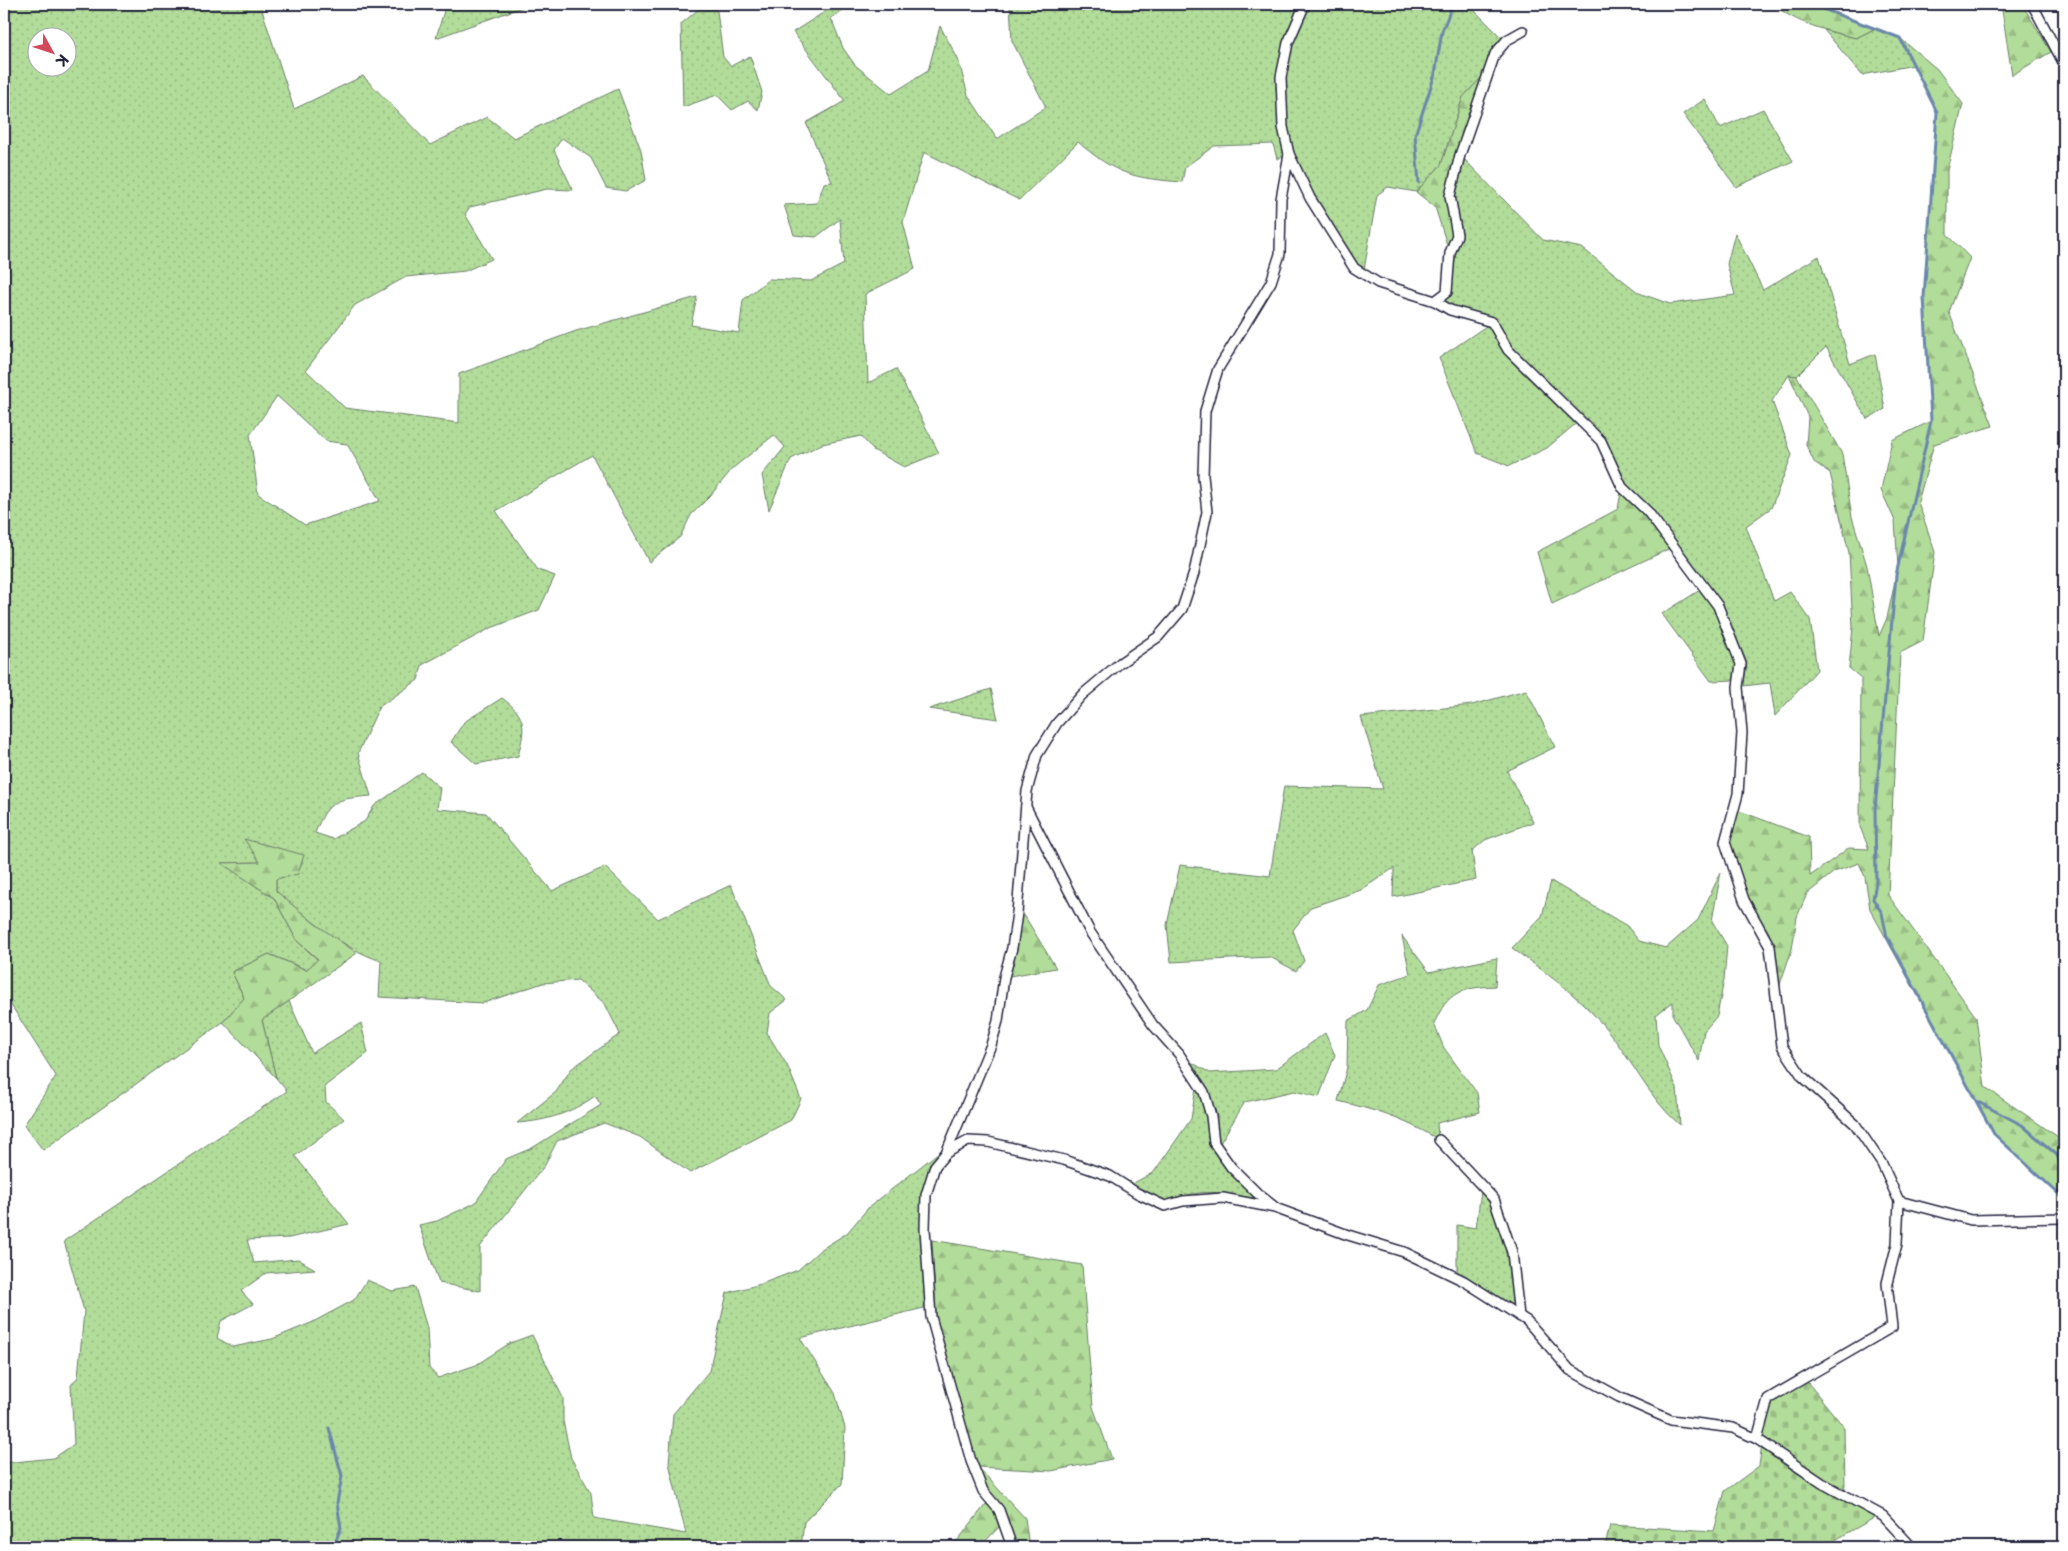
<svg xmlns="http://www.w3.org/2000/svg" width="2068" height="1551" viewBox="0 0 2068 1551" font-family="'Playpen Sans',sans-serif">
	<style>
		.grass { fill: url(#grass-dots); stroke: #6a7f6a; fill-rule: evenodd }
		.forest { fill: url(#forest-firs); stroke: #6a7f6a }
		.cemetery { fill: url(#cemetery-stones); stroke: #6a7f6a }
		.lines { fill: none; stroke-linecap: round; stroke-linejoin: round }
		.stream { stroke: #6b87ab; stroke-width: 3 }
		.minor-casing { stroke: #22223b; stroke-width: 12 }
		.minor { stroke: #fff; stroke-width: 9 }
	</style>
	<defs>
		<pattern id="grass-dots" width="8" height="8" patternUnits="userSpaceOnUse" patternTransform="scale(1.25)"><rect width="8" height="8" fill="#b2dc99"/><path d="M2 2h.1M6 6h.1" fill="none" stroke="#99bc85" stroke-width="1.8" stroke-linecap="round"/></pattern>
		<pattern id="forest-firs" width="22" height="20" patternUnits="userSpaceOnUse" patternTransform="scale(1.25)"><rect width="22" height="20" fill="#b2dc99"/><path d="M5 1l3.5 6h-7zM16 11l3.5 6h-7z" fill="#99bc85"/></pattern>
		<pattern id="cemetery-stones" width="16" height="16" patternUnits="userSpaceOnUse" patternTransform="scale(1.25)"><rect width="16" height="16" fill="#b2dc99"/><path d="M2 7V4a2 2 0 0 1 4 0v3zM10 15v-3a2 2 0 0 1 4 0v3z" fill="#99bc85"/></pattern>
	</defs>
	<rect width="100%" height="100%" fill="#fff"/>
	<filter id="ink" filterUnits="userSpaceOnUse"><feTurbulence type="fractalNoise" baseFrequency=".02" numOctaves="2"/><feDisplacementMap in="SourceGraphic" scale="10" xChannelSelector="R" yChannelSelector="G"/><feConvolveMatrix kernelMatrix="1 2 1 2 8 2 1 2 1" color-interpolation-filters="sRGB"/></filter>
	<g filter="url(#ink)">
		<g class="grass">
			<path d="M4,4h256l34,105 69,-33 67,69 57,-28 27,21 104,-49 23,61 5,30 -20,11 -20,-3 -15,-30 -29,-20 -8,12 19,40 -26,-1 -77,18 -5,7 27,45 -27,12 -59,6 -51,28 -49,65 39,38 114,15v-49l117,-43 121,-34 -6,28 48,8 4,-33 26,-21 42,2 33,-17 -4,-45 -24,18 -22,-2 -10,-30 33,-2 7,-20 8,-1 -26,-59 39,-22 -52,-69 44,-28h15l-21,14 12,30 12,17 36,29 37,-23 12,-45 18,33 10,36 29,44 49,-32 -34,-66 -2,-37h290l-16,35 -8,48 8,69 -7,3 -4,-15 -59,2 -29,21 -3,15c-49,-4 -66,-7 -104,-40l-59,58 -95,-48 -21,70 12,47 -50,25 3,89 28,-14 43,84 -35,14 -31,-17 -12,-14 -39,8 -31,15 -22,51 -7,-35 23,-28 -11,-12 -41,33 -23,28 -19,19 -11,22 -31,25 -57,-107 -96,56 42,59 17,6 -16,34 -48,18 -69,37 -4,15 -39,27 -21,46 13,43c-34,3 -43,3 -56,37l18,6 32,-18 9,-15 48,-34 18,16 -3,21 49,4 66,78 53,-24 53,52 73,-34 40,101 16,14 -17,13 -3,20 20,32 14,34 -10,21 -101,53 -50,-36 -36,-14 -47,18 -12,24 -65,82v44l-41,-8 -20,-58 18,-4 38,-18 31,-44 26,-11 69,-43 -6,-9c-24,17 -48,25 -78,27l39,-31 15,-23 49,-35 -15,-30 -27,-24 -35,3 -60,20 -104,-6 2,-36c-41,-14 -73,-43 -105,-70v-12l-31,-40 15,23 -38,1 52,35 23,43 21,19 -11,10 -38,-16 -37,18 12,26 -21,24 -180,128 -19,-25 32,-49 -52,-82zM38,38h30v30h-30zM277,396l49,45 21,3 33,57 -75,24 -47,-31 -8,-59z"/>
			<polygon points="446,4 531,4 436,38"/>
			<polygon points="705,4 717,11 723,57 731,66 750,56 762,92 758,110 748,101 732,110 717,95 683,107 681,24"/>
			<path d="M1308,4h160l34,34 -10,10 -11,30 -18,19 -22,68 -25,27 -28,-5 -11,8 -13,75 -8,-4c-22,-36 -50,-73 -64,-113 -11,-30 -10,-80 0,-110 4,-14 11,-27 16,-39z"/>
			<polygon points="1876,28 1900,38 1914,65 1862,75 1824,30 1856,38"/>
			<polygon points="1705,99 1720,128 1763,109 1793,161 1736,187 1683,114"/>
			<polygon points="1464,159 1543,240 1582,248 1639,293 1670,304 1735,295 1727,264 1735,233 1763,290 1819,256 1850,364 1875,354 1885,409 1867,419 1826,347 1797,376 1789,375 1772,401 1792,455 1771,508 1746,526 1774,601 1790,592 1810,619 1817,670 1775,716 1770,683 1743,686 1747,663 1720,600 1652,510 1622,487 1601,441 1579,421 1547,448 1509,466 1477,453 1439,358 1492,322 1451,308 1439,301 1450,294 1454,255 1462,234 1455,195"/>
			<polygon points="1700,590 1714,609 1737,662 1735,680 1711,681 1662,614"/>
			<polygon points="991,689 998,719 929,709"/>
			<polygon points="1526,690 1555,747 1507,771 1533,822 1485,840 1472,851 1476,880 1393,897 1394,868 1361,890 1311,907 1293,930 1304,961 1296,971 1270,957 1171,962 1167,925 1180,865 1270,876 1284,786 1383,789 1361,717 1472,705"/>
			<path d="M502,698c26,19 23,30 16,58l-42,8 -25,-22 13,-20z"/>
			<path d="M1721,872l-9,49 15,25 -3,34 -7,36 -13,15 -5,30 -26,-45v-14l-17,13 2,30 19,43 3,37c-33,-28 -49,-68 -77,-100 -26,-31 -59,-53 -91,-77l30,-32 9,-35 76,45 12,15 27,7 32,-28z"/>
			<path d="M1402,936l27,36 68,-14 -2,28c-34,2 -47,5 -61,38l10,24 33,45 3,19 -43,11 1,14h-4c-30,-18 -62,-28 -96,-36l9,-34 1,-46 19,-11 12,-25 31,-11z"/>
			<polygon points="289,1001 312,1053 361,1023 368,1053 325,1086 326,1102 344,1119 295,1156 349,1224 289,1238 247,1240 254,1263 298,1259 315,1269 266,1273 241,1291 253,1304 221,1321 217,1338 233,1347 272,1339 311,1323 354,1300 367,1280 392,1291 415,1287 427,1328 429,1368 438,1378 476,1365 510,1343 532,1335 563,1398 563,1421 571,1458 591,1493 594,1518 686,1534 669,1463 673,1414 709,1371 727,1293 761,1284 798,1270 820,1250 847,1233 868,1208 939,1152 930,1168 924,1308 800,1338 835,1393 845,1428 842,1484 804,1522 801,1547 4,1547 4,1463 54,1458 74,1444 71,1385 78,1377 84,1311 64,1241 287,1091 276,1078 262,1020"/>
			<polygon points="1325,1033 1335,1055 1319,1097 1294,1091 1245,1102 1220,1143 1218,1141 1213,1111 1186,1059 1210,1073 1276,1069"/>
			<path d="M1196,1087l33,82 29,31c-36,-9 -57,-12 -92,2l-36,-17 24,-13 37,-53z"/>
			<path d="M1481,1191c25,30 28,80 32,117l-56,-36v-47l19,3z"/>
		</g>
		<g class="forest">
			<path d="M1774,4h36l66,24 -20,10c-24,-6 -64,-15 -82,-34z"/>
			<polygon points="2001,4 2022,4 2051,52 2012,75"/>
			<polygon points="1900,38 1937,69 1963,104 1947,170 1947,234 1970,258 1949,312 1993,426 1934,444 1918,502 1935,552 1923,641 1900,653 1888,895 1976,1017 1985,1087 2064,1141 2064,1199 1994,1134 1870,909 1865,877 1859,863 1834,872 1807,894 1797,917 1792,949 1776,996 1770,947 1744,900 1725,842 1734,809 1809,837 1810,876 1849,848 1869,849 1860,827 1861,678 1849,668 1853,627 1849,553 1830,473 1814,462 1806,445 1808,417 1789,375 1797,376 1842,454 1852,517 1867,566 1879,636 1887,618 1898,568 1895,521 1881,490 1892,440 1931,421 1924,297 1937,112"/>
			<polygon points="1481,78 1456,155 1447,196 1455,234 1448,248 1435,207 1416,192 1441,165 1463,97"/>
			<polygon points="1621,492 1648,512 1673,547 1552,604 1537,552 1618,509"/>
			<polygon points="244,839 304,855 298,874 276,879 276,891 314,923 357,953 262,1020 276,1078 223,1022 244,998 232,972 269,954 306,970 318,959 297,941 274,898 221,863 260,862"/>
			<polygon points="1018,905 1056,968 1004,977"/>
			<polygon points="932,1240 1082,1265 1093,1407 1112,1459 1051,1471 978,1467 1025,1518 1029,1547 1017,1547 1002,1507 986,1490 977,1467 936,1316"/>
			<polygon points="986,1504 995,1512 999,1527 980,1547 945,1547 958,1540"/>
		</g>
		<polygon class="cemetery" points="1804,1378 1844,1427 1845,1488 1874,1518 1823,1547 1605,1547 1610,1525 1714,1531 1725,1491 1759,1466 1768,1399"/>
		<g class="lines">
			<g class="stream">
				<polyline points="1810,4 1900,38 1937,112 1924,297 1931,421 1896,575 1875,809 1876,882 1873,899 1882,913 1887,937 1994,1134 2064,1199"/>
				<polyline points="1419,183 1415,135 1435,74 1442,31 1453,4"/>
				<polyline points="1978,1102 2022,1125 2057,1155 2064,1172"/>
				<polyline points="329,1428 342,1476 337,1503 341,1528 333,1547"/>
			</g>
			<defs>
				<g id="minor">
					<polyline points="2032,4 2064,64"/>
					<polyline points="1289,154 1310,198 1354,268 1378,283 1435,301 1450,310 1492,322 1508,350 1601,441 1622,487 1648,512 1718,606 1741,664 1738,687 1742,733 1738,794 1725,842 1744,900 1770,947 1782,1046 1802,1076 1855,1124 1882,1164 1899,1201 1897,1244 1887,1283 1892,1327 1768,1399 1757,1439 1822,1483 1883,1516 1912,1547"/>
					<polyline points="1435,301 1447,292 1450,253 1457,235 1450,196 1460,155 1495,54 1507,40 1523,31"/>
					<polyline points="1026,807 1090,932 1153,1025 1179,1054 1204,1092 1211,1116 1214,1143 1231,1167 1257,1193 1276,1208"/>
					<polyline points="1439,1140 1494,1199 1512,1252 1519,1316"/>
					<polyline points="946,1153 991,1045 998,1021 1004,977 1012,948 1017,913 1027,791 1037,755 1057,723 1082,695 1120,663 1158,637 1182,609 1194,573 1207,512 1203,476 1205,411 1218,369 1271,282 1280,254 1281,199 1289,154 1283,127 1281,77 1288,43 1305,4"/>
					<polyline points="1899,1201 1971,1220 2064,1218"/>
					<polyline points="1012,1547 999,1510 983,1491 971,1461 931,1317 925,1229 926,1195 935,1166 946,1153 968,1141 988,1142 1064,1160 1110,1176 1137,1193 1165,1206 1183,1201 1223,1198 1275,1208 1348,1235 1404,1252 1464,1281 1527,1321 1570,1370 1619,1397 1671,1420 1733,1428 1757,1439"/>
				</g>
			</defs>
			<use href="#minor" class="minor-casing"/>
			<use href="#minor" class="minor"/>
		</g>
	</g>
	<rect width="2068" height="1551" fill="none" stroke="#fff" stroke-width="20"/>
	<rect x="10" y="10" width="2048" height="1531" fill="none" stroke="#22223b" stroke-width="2" filter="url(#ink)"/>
	<g transform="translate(52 52) rotate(130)"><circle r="24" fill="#ffffff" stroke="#a7a7b1"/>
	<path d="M0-4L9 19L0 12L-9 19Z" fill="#d1495b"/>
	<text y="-8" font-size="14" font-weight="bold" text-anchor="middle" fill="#22223b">K</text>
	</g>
</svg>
